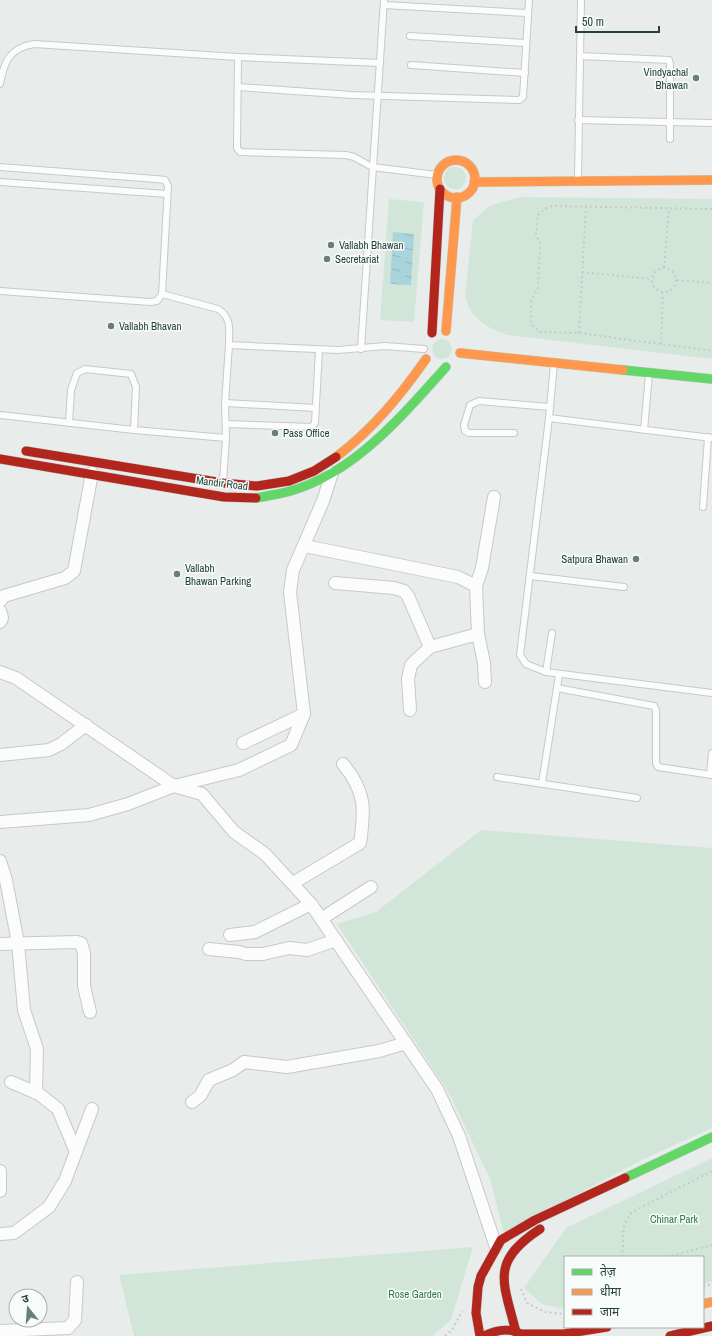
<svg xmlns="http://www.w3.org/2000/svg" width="712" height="1336" viewBox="0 0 712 1336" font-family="'Archivo Narrow','Noto Sans Devanagari',sans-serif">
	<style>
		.green { fill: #d1e6d8 }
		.water { fill: url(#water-ripples) }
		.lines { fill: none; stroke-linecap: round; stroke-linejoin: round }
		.lane-casing { stroke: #c5cac8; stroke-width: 8 }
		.street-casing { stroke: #c5cac8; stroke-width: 14 }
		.fast-casing { stroke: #c3cbc8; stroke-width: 10 }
		.slow-casing { stroke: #c3cbc8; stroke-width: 10 }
		.jam-casing { stroke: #c3cbc8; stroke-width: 10 }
		.path { stroke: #c3ccca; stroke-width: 2; stroke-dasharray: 2 3; stroke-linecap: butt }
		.lane { stroke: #fcfcfc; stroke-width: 6 }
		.street { stroke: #fcfcfc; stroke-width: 12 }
		.fast { stroke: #63d668; stroke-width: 9 }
		.slow { stroke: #ff974d; stroke-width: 9 }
		.jam { stroke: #b3261e; stroke-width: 9 }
		.poi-dot { fill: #697e78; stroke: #f7fbf9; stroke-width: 1.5 }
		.labels { text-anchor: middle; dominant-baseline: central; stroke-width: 3; stroke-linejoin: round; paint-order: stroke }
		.poi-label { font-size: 11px; fill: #24423a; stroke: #f7fbf9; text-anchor: start }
		.street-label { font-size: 11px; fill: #24423a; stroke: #f7fbf9 }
		.park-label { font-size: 11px; fill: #2d7a4b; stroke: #f7fbf9 }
	</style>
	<defs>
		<pattern id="water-ripples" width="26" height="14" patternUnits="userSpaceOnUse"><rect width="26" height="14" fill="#a9d4db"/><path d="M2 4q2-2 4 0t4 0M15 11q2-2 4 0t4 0" fill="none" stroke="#91b7bd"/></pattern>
	</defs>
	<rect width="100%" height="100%" fill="#e8edeb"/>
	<g class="green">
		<circle cx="455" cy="178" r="11"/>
		<path d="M521,197l191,2v160l-205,-24c-20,-7 -37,-17 -42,-39l8,-76 18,-15z"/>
		<polygon points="389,199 424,202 414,322 380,320"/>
		<circle cx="442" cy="349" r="10"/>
		<polygon points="481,830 712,848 712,1128 644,1159 504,1233 490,1179 449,1093 337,924 376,912"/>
		<polygon points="712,1158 712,1281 703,1284 703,1257 565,1257 565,1309 542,1304 524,1288 566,1228"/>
		<polygon points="473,1247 451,1320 432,1336 134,1336 119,1275"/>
	</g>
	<polygon class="water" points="393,232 414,234 411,285 390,284"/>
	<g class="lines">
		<defs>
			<g id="lane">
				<polyline points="384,5 528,13"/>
				<polyline points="410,36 526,43"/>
				<polyline points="580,56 669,60 670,64 670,139"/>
				<polyline points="238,57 237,148 240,152 346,155 354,157 372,167 437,175"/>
				<polyline points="411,65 525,73"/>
				<path d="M0,84c4,-22 9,-36 34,-40l204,13 142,6"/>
				<polyline points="238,87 352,95 519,100 523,97 529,0"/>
				<polyline points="578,120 712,123"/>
				<polyline points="0,167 156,179 165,180 168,186 162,294 157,301 150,302 0,291"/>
				<polyline points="578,178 581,0"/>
				<polyline points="0,182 167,194"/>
				<path d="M162,294l56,15c14,9 11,21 11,36l109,5 47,-4 39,3"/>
				<polyline points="361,349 384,0"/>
				<polyline points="554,364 549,418 520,655 526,664 546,672 712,693"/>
				<polyline points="225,403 315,408"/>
				<polyline points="0,415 134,430"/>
				<polyline points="549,418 712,438"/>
				<polyline points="69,423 71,390 77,373 85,369 131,374 136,387 134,430 226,438"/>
				<polyline points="226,424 312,427 315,423 319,350"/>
				<polyline points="644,430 649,374"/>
				<polyline points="514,433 469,433 465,431 464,425 470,405 479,401 550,407"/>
				<polyline points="223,481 226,438 225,403 229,345"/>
				<polyline points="703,507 708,437"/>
				<polyline points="531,576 624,587"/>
				<polyline points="546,672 552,633"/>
				<polyline points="557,688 654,706 656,710 656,763 658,767 712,775"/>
				<polyline points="710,775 712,753"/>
				<polyline points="497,777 637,798"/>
				<polyline points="542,783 559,675"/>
			</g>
			<g id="street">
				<polyline points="305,546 458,577 476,586 478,634 484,663 485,682"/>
				<polyline points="335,583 394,588 404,591 408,596 430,647 478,634"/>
				<polyline points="476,586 482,568 494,497"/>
				<polyline points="0,601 4,596 65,578 74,571 92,473"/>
				<polyline points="0,611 2,618 0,622"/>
				<polyline points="0,672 16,678 174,786 202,794 234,832 265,854 311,904 437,1089 459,1136 496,1247"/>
				<polyline points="410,710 408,679 411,665 430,647"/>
				<polyline points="243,743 304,714"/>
				<polyline points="0,755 49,750 61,744 86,725"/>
				<polyline points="0,822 89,815 128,804 174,786 239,770 291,745 304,714 290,592 293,570 323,501 332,473"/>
				<polyline points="0,861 6,880 18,943 24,1010 37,1049 36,1093"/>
				<path d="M293,883l67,-40c5,-34 6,-51 -17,-79"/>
				<polyline points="321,919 371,887"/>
				<polyline points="230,935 255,932 311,904"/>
				<polyline points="0,944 77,942 81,943 84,953 84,986 90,1012"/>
				<polyline points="209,949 239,952 246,954 263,954 289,948 307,950 336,940"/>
				<polyline points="11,1082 39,1094 58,1109 76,1152"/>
				<polyline points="192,1102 200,1096 209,1080 233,1070 244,1062 287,1067 379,1051 406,1043"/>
				<polyline points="0,1171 0,1191"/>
				<polyline points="0,1234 14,1233 49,1207 65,1181 92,1109"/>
				<polyline points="0,1331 68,1328 75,1320 77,1282"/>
			</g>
			<g id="fast">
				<polyline points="623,370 712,379"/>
				<path d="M256,498c7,-1 15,-3 22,-4 71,-14 122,-76 168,-127"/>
				<polyline points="625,1178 712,1137"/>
			</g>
			<g id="slow">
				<circle cx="456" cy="179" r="19"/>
				<polyline points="474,182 712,180"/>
				<polyline points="446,331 457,197"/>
				<polyline points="460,353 623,370"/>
				<path d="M336,457c37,-28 64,-61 90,-98"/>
				<polyline points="703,1304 712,1302"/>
			</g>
			<g id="jam">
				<polyline points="432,333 440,189"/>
				<polyline points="26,451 223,483 257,486 289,481 314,471 336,457"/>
				<polyline points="0,459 224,497 256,498"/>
				<path d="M516,1332c-13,-51 -26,-70 24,-103"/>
				<polyline points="521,1334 564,1334 607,1327"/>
				<polyline points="480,1336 476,1313 478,1287 481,1276 501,1240 535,1220 625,1178"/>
				<path d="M484,1336c14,-7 27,-9 40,0"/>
				<polyline points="670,1336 712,1326"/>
			</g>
		</defs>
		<use href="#lane" class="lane-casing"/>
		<use href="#street" class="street-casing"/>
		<use href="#fast" class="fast-casing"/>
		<use href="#slow" class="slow-casing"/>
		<use href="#jam" class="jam-casing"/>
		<g class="path">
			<polyline points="712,209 552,206 545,209 538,215 536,234 540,244 538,288 531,301 531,324 540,332 579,333 712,351"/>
			<circle cx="664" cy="280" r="12"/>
			<polyline points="664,268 669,208"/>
			<polyline points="582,272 651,279"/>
			<polyline points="677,280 712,283"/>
			<polyline points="579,333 586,207"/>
			<polyline points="661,344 663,293"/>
			<path d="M621,1257c6,-19 -4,-26 11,-45l80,-41"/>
			<polyline points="667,1257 712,1245"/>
			<polyline points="703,1286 712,1284"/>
			<polyline points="521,1289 527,1303 545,1312 565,1314"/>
			<polyline points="445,1336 452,1330 462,1311"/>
		</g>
		<use href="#lane" class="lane"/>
		<use href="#street" class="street"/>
		<use href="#fast" class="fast"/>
		<use href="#slow" class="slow"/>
		<use href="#jam" class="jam"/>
	</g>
	<g class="poi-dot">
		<circle cx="696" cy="78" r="4"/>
		<circle cx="331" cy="245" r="4"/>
		<circle cx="327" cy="259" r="4"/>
		<circle cx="111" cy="326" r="4"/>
		<circle cx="275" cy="433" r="4"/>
		<circle cx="636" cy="559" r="4"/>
		<circle cx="177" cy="574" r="4"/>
	</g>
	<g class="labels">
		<g class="poi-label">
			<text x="688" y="72" text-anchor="end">Vindyachal<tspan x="688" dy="13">Bhawan</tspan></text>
			<text x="339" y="245">Vallabh Bhawan</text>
			<text x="335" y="259">Secretariat</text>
			<text x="119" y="326">Vallabh Bhavan</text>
			<text x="283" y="433">Pass Office</text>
			<text x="628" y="559" text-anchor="end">Satpura Bhawan</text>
			<text x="185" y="568">Vallabh<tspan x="185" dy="13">Bhawan Parking</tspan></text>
		</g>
		<g class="street-label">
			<text transform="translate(222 483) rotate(7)">Mandir Road</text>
		</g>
		<g class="park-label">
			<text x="674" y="1219">Chinar Park</text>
			<text x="415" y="1294">Rose Garden</text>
		</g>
	</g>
	<rect x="564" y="1256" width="140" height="72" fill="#f7fbf9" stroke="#a3b1ad"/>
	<rect x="572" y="1269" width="20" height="6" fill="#63d668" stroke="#a3b1ad"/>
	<text x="600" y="1276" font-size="12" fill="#24423a">तेज़</text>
	<rect x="572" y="1289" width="20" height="6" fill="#ff974d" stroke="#a3b1ad"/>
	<text x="600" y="1296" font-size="12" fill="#24423a">धीमा</text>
	<rect x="572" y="1309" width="20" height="6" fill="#b3261e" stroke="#a3b1ad"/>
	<text x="600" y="1316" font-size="12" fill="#24423a">जाम</text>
	<g transform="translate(28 1308) rotate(343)"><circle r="19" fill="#f7fbf9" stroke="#a3b1ad"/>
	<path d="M0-3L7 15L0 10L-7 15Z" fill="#697e78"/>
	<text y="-6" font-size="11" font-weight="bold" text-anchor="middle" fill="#24423a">उ</text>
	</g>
	<path d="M576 26v6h83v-6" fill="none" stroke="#24423a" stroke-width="2"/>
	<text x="582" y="26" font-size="12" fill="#24423a" stroke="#f7fbf9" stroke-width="3" paint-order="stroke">50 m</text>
</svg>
